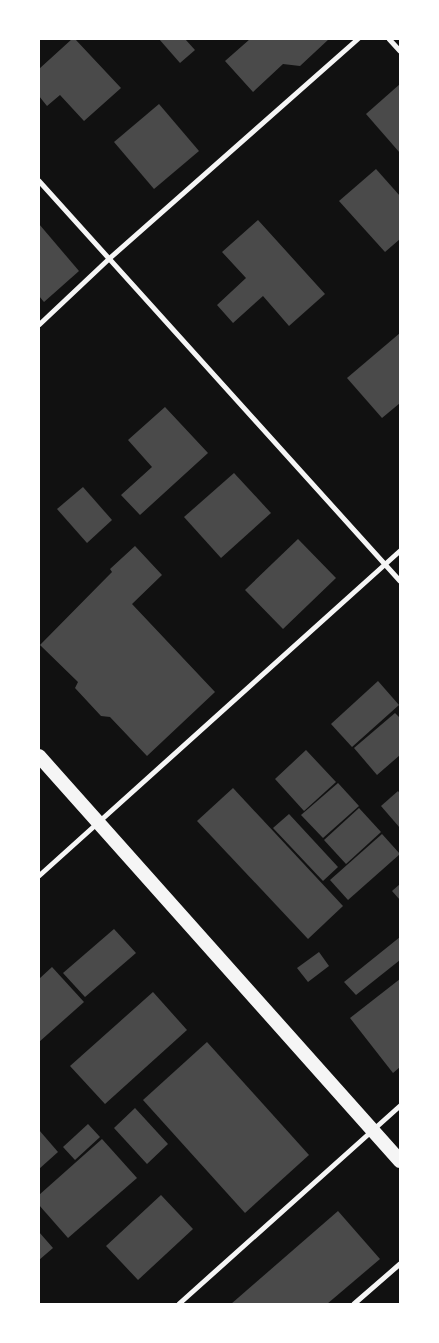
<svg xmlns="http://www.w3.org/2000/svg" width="439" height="1343" viewBox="0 0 439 1343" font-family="'IBM Plex Sans',sans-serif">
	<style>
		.building { fill: #4a4a4a }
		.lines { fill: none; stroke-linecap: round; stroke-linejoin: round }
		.minor { stroke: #f5f5f5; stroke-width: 5 }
		.trunk { stroke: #f5f5f5; stroke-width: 14 }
	</style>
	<rect width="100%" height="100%" fill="#111"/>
	<g class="building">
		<polygon points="72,39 75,39 121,88 84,121 60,95 47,106 39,96 39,69"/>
		<polygon points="159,39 185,39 195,50 180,63"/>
		<polygon points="250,39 329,39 300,66 283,64 253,92 225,61"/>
		<polygon points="400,84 400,153 366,114"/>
		<polygon points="159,104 199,151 154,189 114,142"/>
		<polygon points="376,169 400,196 400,239 385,252 339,201"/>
		<polygon points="258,220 325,294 289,326 263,296 233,323 217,305 246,278 222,252"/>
		<polygon points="39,224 79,271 44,302 39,296"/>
		<polygon points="400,333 400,403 382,418 347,378"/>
		<polygon points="165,407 208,453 140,515 121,495 152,467 128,440"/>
		<polygon points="234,473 271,513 221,558 184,517"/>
		<polygon points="83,487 112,520 87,543 57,509"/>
		<polygon points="298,539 336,578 283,629 245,590"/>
		<polygon points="135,546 162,575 132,604 215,692 147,756 110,717 101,716 75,688 78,682 40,645 112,572 110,569"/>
		<polygon points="378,681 399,705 352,747 331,724"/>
		<polygon points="395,713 400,718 400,755 377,775 354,748"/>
		<polygon points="306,750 336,782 304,811 275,779"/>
		<polygon points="338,783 359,806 323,838 301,815"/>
		<polygon points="233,788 343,906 308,939 197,821"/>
		<polygon points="398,791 400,794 400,828 381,806"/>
		<polygon points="359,808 381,832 346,864 324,840"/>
		<polygon points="289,814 338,867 323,881 273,828"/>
		<polygon points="382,834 400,854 348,900 330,880"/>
		<polygon points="400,884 400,900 392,891"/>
		<polygon points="114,929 136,953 85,997 63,973"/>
		<polygon points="400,937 400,960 356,995 344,982"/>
		<polygon points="319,952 329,966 308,982 297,968"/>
		<polygon points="52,967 84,1002 39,1042 39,979"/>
		<polygon points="400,979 400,1067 393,1073 350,1018"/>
		<polygon points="153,992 187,1030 105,1104 70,1066"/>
		<polygon points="207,1042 309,1155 245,1213 143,1100"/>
		<polygon points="135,1108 168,1144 147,1164 114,1128"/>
		<polygon points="88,1124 100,1137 75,1160 63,1147"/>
		<polygon points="39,1130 58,1152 39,1169"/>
		<polygon points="102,1139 137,1178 68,1238 39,1205 39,1195"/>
		<polygon points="161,1195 193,1229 138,1280 106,1246"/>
		<polygon points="338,1211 380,1259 327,1304 231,1304"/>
		<polygon points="39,1232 53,1248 39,1260"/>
	</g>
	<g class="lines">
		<g class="minor">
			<polyline points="389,39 400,51"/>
			<polyline points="39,181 400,581"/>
			<polyline points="39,325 109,259 358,39"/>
			<polyline points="39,876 400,551"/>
			<polyline points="179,1304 400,1106"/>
			<polyline points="354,1304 400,1264"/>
		</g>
		<polyline class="trunk" points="39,756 400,1161"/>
	</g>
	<rect width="439" height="1343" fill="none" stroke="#ffffff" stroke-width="80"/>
</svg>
